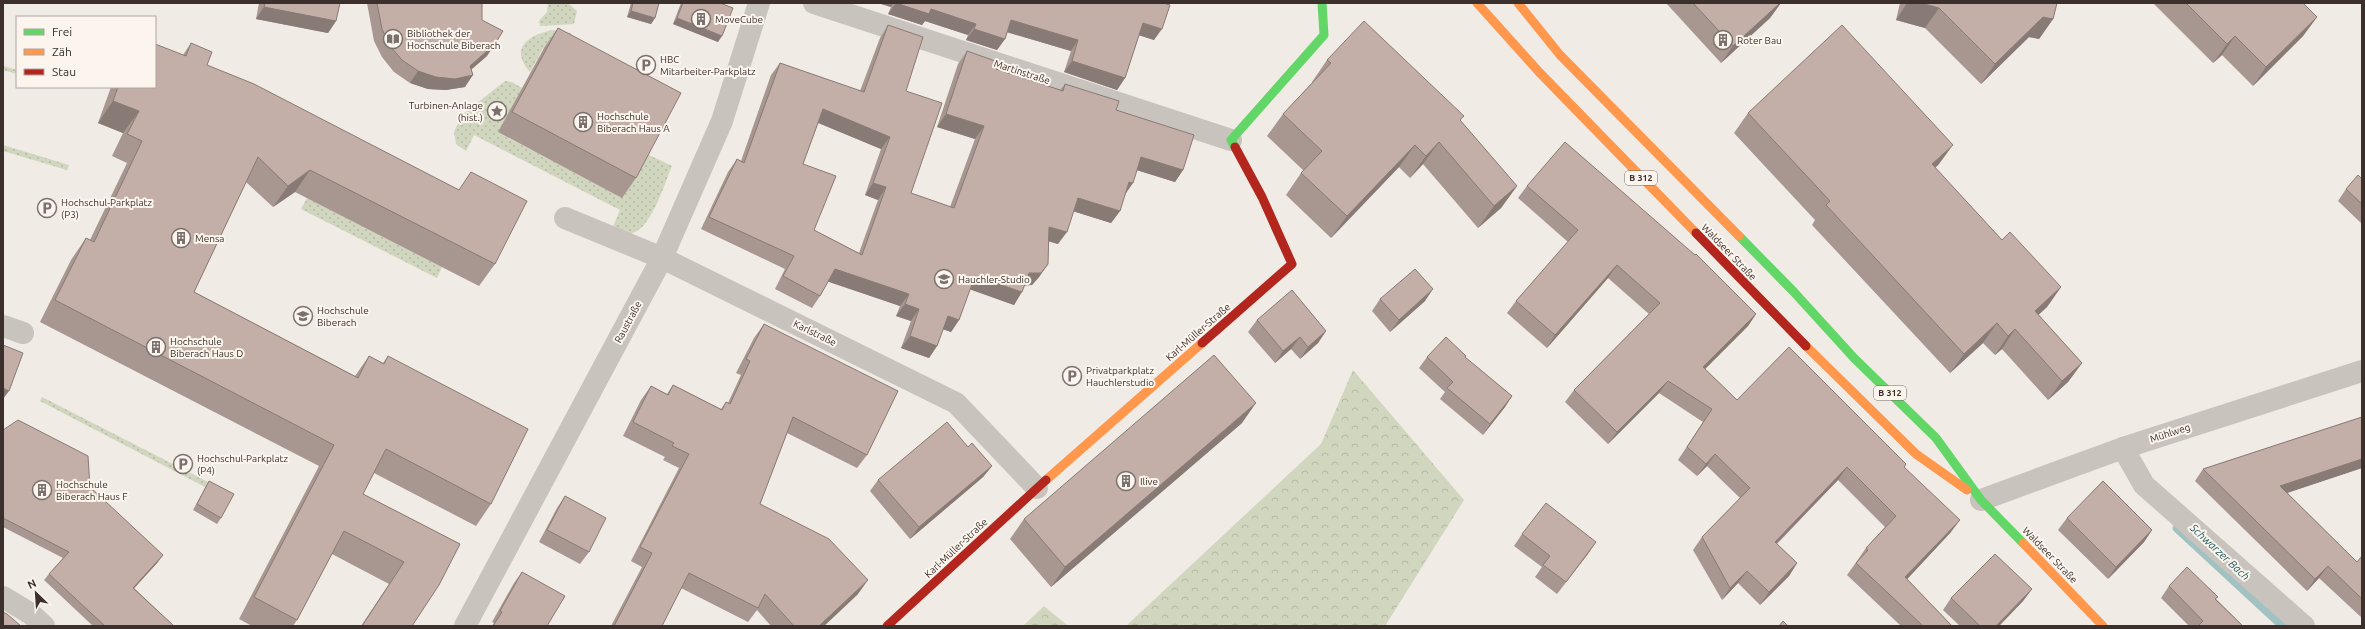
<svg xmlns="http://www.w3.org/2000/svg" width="2365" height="629" viewBox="0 0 2365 629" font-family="Ubuntu,sans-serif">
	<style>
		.grass { fill: url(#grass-dots) }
		.forest { fill: url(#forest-crowns) }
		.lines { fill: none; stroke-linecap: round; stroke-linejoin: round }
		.stream { stroke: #a1c2c1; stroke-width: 9 }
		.street { stroke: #c9c3be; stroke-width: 22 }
		.fast { stroke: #63d668; stroke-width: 9 }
		.slow { stroke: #ff974d; stroke-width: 9 }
		.jam { stroke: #b3261e; stroke-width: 9 }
		.wall { fill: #a89690; fill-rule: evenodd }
		.shaded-wall { fill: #887a75 }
		.building { fill: #c3afa7; stroke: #887a75; fill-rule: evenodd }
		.labels { text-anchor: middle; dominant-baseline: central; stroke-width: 4; stroke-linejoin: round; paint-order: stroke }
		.shield { fill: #fbf5ee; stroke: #756b66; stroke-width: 1 }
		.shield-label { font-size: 9px; font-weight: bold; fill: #3b302b }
		.poi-label { font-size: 10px; fill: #3b302b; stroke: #fbf5ee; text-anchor: start }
		.street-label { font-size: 10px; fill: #3b302b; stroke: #fbf5ee }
		.water-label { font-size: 11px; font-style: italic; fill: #1f5a5e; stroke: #fbf5ee }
	</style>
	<defs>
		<pattern id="grass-dots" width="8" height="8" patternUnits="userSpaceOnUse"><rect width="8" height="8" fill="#d1d6bf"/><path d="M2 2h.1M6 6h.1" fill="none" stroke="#b4b8a4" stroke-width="1.8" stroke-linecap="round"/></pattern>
		<pattern id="forest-crowns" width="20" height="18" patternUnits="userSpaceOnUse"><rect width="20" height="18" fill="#d1d6bf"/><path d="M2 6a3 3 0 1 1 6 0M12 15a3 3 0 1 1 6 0" fill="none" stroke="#b4b8a4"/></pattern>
	</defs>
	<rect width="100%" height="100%" fill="#f0ebe5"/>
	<g class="grass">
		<polygon points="548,3 568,3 577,11 574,24 540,26 539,21 547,12"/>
		<path d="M553,30l18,3 -9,21 -19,-6 -13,24c-21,-24 -2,-37 23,-42z"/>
		<polygon points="3,66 17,70 17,74 3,70"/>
		<path d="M505,81l7,1 10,6 -23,45 123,64 23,-44 27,13c-8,18 -22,69 -45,68 -5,-1 -11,-4 -15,-5l8,-19 -146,-75 -8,16 -10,-7 -2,-12 8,-17z"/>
		<polygon points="3,145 69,165 67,170 3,151"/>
		<polygon points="307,198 442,267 437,278 301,209"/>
		<polygon points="42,397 208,482 205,487 40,401"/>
	</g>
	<g class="forest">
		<polygon points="1353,370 1464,500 1385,626 1126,626 1321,444"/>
		<polygon points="1044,606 1068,626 1023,626"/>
	</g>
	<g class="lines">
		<polyline class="stream" points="2177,528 2283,626"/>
		<g class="street">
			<polyline points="814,3 1231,140"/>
			<polyline points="565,218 662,258 956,403 1037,488"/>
			<polyline points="3,326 23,333"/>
			<polyline points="2123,448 2144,485 2304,626"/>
			<polyline points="1981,500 2123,448 2362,371"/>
			<polyline points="3,597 31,614 44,626"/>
			<polyline points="465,626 662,258 722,121 759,3"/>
		</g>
		<g class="fast">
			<polyline points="1235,147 1231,140 1324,35 1322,3"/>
			<polyline points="1739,236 1793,291 1854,358 1936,438 1981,500 2023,543"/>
		</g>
		<g class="slow">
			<polyline points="1477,3 1539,72 1696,233"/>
			<polyline points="1518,3 1560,55 1739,236"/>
			<polyline points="1806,346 1916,454 1967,490"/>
			<polyline points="1046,480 1202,343"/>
			<polyline points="2023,543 2103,626"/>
		</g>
		<g class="jam">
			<polyline points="1696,233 1806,346"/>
			<polyline points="1202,343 1292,264 1262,197 1235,147"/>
			<polyline points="887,626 1046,480"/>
		</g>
	</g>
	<g class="wall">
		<polygon points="259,3 340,3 336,21 328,33 256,19"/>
		<polygon points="367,3 482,3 482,20 487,56 471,70 465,87 446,90 428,89 410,83 394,72 382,57 374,41"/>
		<polygon points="631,3 659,3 655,18 651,24 627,17"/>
		<polygon points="681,3 720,3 718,42 673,24"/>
		<polygon points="878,3 1163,3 1154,40 1139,35 1125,78 1117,90 1064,72 1071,51 1007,32 1005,39 997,50 966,40 968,35 925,21 922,25 888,14 891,7"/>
		<polygon points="1666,3 1781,3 1770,18 1721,63"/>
		<polygon points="1900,3 2057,3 2053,19 2039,39 2029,37 1981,84 1925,28 1896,20"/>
		<polygon points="2153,3 2303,3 2317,17 2303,36 2253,86 2222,55 2213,63"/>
		<path d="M888,25l18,66 5,102 39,14 25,-68 -38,-12 21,-63 9,-13 29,18 64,21 5,-6 51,26 67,60 -8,12 -38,-12 -13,26 -4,15 -9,12 -38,-12 -15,33 -9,-3 -1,23 -9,13 -7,8h-7l-11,20 -44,-16 -11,31 -8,12 -8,-3 -6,17 -8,12 -28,-10 10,-27 -15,-5 4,-10 -72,-25 -8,15 -8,12 -37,-19 10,-20 -84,-40 27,-57 9,-13 4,2 30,-86 9,-12 80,28 20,-53zM818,123l63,26 -16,46 13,5 -19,53 -45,-23 -11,-66z"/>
		<polygon points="558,28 636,178 622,198 498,132 544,48"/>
		<polygon points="191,43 207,65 459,190 471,172 495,264 479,286 295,192 273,207 246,182 194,292 355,376 369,356 383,363 388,356 491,504 476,526 374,473 363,494 460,544 412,626 361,626 389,584 332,554 297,620 293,626 252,626 239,619 319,466 40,322 71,260 86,238 90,240 127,163 112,156 123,133 98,123 111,87 155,87 183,55"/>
		<polygon points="1327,60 1460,121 1517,186 1501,208 1478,228 1423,164 1410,178 1399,167 1331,238 1286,195 1301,173 1304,171 1267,136 1283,114 1312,83 1312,82"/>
		<polygon points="1748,113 1939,164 1935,168 2002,240 2061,287 2047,307 2038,315 2082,363 2068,382 2048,400 2002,349 1995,355 1983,343 1950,373 1812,225 1815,220 1734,133"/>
		<polygon points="2362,179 2362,224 2338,201 2346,189"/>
		<polygon points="1527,186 1756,314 1748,326 1705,369 1737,400 1906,464 1904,467 1951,532 1907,579 1952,626 1901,626 1847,575 1857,561 1866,548 1885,527 1838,480 1777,544 1797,563 1789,576 1760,605 1738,583 1722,600 1693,550 1702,537 1740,498 1707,466 1697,476 1678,460 1703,422 1659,393 1608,444 1565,402 1574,390 1649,314 1608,278 1547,348 1507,313 1516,301 1568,242 1518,198"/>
		<polygon points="1380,299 1425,301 1390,332 1372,311"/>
		<polygon points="1257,320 1326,331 1318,343 1300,359 1291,349 1275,363 1248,332"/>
		<polygon points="764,324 867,455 857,468 787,433 760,504 858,594 824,626 771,626 757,610 748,622 681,588 662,626 611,626 642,567 631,561 679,468 663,460 665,457 623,436 641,400 651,386 667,394 673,385 721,409 726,402 728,403 741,375 736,373 754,338"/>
		<polygon points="1427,357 1465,357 1512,396 1505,407 1483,435 1440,399 1445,392 1419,368"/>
		<polygon points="2362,417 2362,468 2287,493 2357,562 2362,556 2362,618 2319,578 2307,591 2195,481 2203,469"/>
		<polygon points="1242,423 1051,587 1010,539 1024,519"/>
		<polygon points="3,430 90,487 158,562 134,588 174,626 93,626 44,580 49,574 63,558 3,527"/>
		<polygon points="968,447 992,466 983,477 910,539 870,491 878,480"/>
		<polygon points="209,481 221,518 217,524 193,510 205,488"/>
		<polygon points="565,496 589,552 580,564 539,542 557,508"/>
		<polygon points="2067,518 2152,530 2144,542 2108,579 2058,530"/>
		<polygon points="1522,534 1596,542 1557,594 1535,577 1542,567 1514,546"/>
		<polygon points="522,572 547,626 492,626 494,623 492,622 514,583"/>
		<polygon points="2169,586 2216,599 2243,626 2189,626 2161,598"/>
		<polygon points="2032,589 2023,601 1999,626 1960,626 1943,610 1951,598"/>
	</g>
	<g class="shaded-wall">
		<polygon points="878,3 893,3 891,7"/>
		<polygon points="896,3 931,9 976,24 968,35 925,21 922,25 888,14"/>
		<polygon points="1780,3 1781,3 1770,18 1721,63 1733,46"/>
		<polygon points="1907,3 1921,3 1939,8 1925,28 1896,20"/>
		<polygon points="264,7 336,21 328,33 256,19"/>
		<polygon points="631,11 655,18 651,24 627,17"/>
		<polygon points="2043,17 2053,19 2039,39 2029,37 1981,84 1995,64"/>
		<polygon points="2317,17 2303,36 2253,86 2266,67"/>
		<polygon points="677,18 722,36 718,42 673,24"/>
		<polygon points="1011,20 1078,40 1071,51 1003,31"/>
		<polygon points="1143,23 1162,29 1154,40 1135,34"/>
		<polygon points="974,29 1005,39 997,50 966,40"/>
		<polygon points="2235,36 2222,55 2213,63 2227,44"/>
		<polygon points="495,44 487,56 462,77 473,75 465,87 446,90 428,89 410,83 418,71 470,66"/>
		<polygon points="1072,61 1125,78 1117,90 1064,72"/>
		<polygon points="113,101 139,111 123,133 98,123"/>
		<polygon points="823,109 890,137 881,149 814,121"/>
		<polygon points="946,114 984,126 975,139 937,127"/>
		<polygon points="1439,142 1423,164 1410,178 1426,156"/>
		<polygon points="1415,145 1399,167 1331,238 1347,216"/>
		<polygon points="1953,145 1939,164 1918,184 1932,164"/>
		<polygon points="1141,157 1183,170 1175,182 1133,169"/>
		<polygon points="310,170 295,192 273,207 288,186"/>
		<polygon points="1129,182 1133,183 1124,196"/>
		<polygon points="873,183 886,187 878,200 865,195"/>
		<polygon points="1517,186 1501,208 1478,228 1494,206"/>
		<polygon points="1078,198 1120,211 1111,223 1069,210"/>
		<polygon points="1049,227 1067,232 1058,244 1040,239"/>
		<polygon points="1048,264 1039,277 1032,285 1020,286 1029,273"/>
		<polygon points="1617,265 1608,278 1547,348 1555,335"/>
		<polygon points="835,269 909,294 900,306 826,281"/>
		<polygon points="975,276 1022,292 1014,305 966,288"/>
		<polygon points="2061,287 2047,307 2021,331 2035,311"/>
		<polygon points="1433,289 1425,301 1390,332 1399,320"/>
		<polygon points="905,304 919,309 911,321 896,316"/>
		<polygon points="1756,314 1748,326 1694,380 1703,367"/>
		<polygon points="948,316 959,320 951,332 939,328"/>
		<polygon points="1997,323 1983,343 1950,373 1964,354"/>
		<polygon points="2015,329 2002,349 1995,355 2008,336"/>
		<polygon points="1326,331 1318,343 1300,359 1308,347"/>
		<polygon points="910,336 937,346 929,358 901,348"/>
		<polygon points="1300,337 1291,349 1275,363 1283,351"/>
		<polygon points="2082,363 2068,382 2048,400 2062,381"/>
		<polygon points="1668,381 1659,393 1608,444 1617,432"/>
		<polygon points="3,388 9,391 3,399"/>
		<polygon points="1512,396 1505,407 1483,435 1490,424"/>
		<polygon points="1256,403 1242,423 1051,587 1065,567"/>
		<polygon points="1715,454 1707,466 1697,476 1706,464"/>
		<polygon points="2362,459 2362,468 2272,498 2280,486"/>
		<polygon points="992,466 983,477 910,539 919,527"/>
		<polygon points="1847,467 1838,480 1766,554 1775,542"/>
		<polygon points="1960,520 1951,532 1897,590 1905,577"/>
		<polygon points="2152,530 2144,542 2108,579 2116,567"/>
		<polygon points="1596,542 1588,554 1557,594"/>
		<polygon points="163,555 158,562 128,595 133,588"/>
		<polygon points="1797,563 1789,576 1760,605 1769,592"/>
		<polygon points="2328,566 2319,578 2307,591 2315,579"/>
		<polygon points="1747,571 1738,583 1722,600 1730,588"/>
		<polygon points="868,580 858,594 824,626 819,626"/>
		<polygon points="2032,589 2023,601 1999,626 1996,626"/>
	</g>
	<g class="building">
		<polygon points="265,3 340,3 336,21 264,7"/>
		<polygon points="377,3 482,3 482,20 503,31 495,44 470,66 473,75 455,79 436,77 418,71 402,60 390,46 382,29"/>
		<polygon points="633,3 659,3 655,18 631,11"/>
		<polygon points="683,3 720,3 733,8 722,36 677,18"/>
		<polygon points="896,3 1163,3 1170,5 1162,29 1143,23 1125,78 1072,61 1078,40 1011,20 1005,39 974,29 976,24 931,9 929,14"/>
		<polygon points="1693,3 1780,3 1733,46"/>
		<polygon points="1921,3 2057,3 2053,19 2043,17 1995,64 1939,8"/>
		<polygon points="2186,3 2303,3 2317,17 2266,67 2235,36 2227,44"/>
		<polygon points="1364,21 1464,116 1460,120 1517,186 1494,206 1439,142 1426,156 1415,145 1347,216 1301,173 1322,151 1283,114 1331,63 1327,60"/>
		<path d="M888,25l35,12 -17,54 36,12 -31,90 43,15 30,-82 -38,-12 21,-63 31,11 -2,7 67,22 2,-7 54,17 -3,9 78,25 -11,35 -42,-13 -8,26 -4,-1 -9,29 -42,-13 -11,34 -18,-5 -1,37 -7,9h-12l-7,19 -47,-16 -16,44 -11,-4 -11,30 -27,-10 9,-27 -14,-5 4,-10 -74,-25 -15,27 -37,-20 11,-20 -85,-39 28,-58 7,4 36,-100 84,29zM823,109l67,28 -17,46 13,4 -24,68 -48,-25 22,-54 -33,-12z"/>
		<polygon points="1842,25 1953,145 1932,164 2002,240 2010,232 2061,287 2035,311 2082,363 2062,381 2015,329 2008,336 1997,323 1964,354 1826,205 1830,201 1748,113"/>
		<polygon points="558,28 681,93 636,178 512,112"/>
		<polygon points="191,43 212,52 207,65 254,84 459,190 471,172 527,201 495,264 310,170 288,186 258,157 194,292 358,378 369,356 384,364 388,356 528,429 491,504 386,449 363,494 460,544 439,585 412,626 362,626 404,562 344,531 297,620 254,597 334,445 55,300 86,238 94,242 142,141 127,134 139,111 113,101 118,87 155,87 155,44 186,56"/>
		<polygon points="1565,142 1695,255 1696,254 1756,314 1703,367 1737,400 1789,347 1906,464 1904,467 1960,520 1905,577 1952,626 1923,626 1856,563 1868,550 1866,548 1896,516 1847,467 1775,542 1797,563 1769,592 1747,571 1730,588 1702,537 1750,488 1715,454 1706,464 1687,447 1712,409 1668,381 1617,432 1574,390 1660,303 1617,265 1555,335 1516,301 1578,230 1527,186"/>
		<polygon points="2358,175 2362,179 2362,204 2346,189"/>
		<polygon points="1415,269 1433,289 1399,320 1380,299"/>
		<polygon points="1292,290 1326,331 1308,347 1300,337 1283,351 1257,320"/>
		<polygon points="764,324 898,391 867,455 793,417 760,504 829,539 868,580 819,626 794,626 765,594 758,608 689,573 662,626 614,626 652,553 640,547 689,454 672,446 674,443 633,422 651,386 668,395 673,385 722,410 726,402 730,404 750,361 746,359"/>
		<polygon points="1446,337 1466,356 1465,357 1512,396 1490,424 1447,388 1453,382 1427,357"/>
		<polygon points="3,345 23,353 9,391 3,388"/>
		<polygon points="1214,355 1256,403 1065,567 1024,519"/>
		<polygon points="2362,417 2362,459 2280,486 2357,562 2362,556 2362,599 2328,566 2315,579 2203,469"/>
		<polygon points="18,420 88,456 90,487 163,555 133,588 174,626 105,626 49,574 69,552 3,518 3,430"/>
		<polygon points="947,422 968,447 972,443 992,466 919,527 878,480"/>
		<polygon points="209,481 234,494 221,518 197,504"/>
		<polygon points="2103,481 2152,530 2116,567 2067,518"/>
		<polygon points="565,496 606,518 589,552 547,530"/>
		<polygon points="1546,503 1596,542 1566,582 1543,565 1550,556 1522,534"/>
		<polygon points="1995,554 2032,589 1996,626 1980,626 1951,598"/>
		<polygon points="2187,567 2218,597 2215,599 2243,626 2198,626 2203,621 2169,586"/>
		<polygon points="522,572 565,596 547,626 493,626 502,612 500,611"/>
		<polygon points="3,612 7,614 21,626 3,626"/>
		<polygon points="1783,621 1788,626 1779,626"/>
	</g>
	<defs>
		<symbol id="building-ring" viewBox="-11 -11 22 22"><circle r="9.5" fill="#fbf5ee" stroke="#7a716c" stroke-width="1.5"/><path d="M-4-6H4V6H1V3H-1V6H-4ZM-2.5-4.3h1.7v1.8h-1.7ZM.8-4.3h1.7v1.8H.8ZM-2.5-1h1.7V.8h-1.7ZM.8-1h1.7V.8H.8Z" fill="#7a716c"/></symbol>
		<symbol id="library-ring" viewBox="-11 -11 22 22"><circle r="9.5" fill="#fbf5ee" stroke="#7a716c" stroke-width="1.5"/><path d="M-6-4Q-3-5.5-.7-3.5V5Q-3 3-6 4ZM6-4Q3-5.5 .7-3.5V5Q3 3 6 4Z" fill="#7a716c"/></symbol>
		<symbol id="parking-ring" viewBox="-11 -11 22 22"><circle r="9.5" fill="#fbf5ee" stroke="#7a716c" stroke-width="1.5"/><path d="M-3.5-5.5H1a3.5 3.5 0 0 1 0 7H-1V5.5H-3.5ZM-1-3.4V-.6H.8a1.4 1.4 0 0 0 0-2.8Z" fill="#7a716c"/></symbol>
		<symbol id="sight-ring" viewBox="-11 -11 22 22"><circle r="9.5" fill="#fbf5ee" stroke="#7a716c" stroke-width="1.5"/><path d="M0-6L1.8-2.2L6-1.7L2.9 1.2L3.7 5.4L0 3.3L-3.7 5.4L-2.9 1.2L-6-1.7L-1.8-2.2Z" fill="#7a716c"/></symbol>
		<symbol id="school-ring" viewBox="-11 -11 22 22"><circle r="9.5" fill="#fbf5ee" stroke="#7a716c" stroke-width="1.5"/><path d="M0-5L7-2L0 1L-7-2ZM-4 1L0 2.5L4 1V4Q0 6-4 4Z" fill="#7a716c"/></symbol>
		<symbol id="university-ring" viewBox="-11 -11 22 22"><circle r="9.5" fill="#fbf5ee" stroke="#7a716c" stroke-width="1.5"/><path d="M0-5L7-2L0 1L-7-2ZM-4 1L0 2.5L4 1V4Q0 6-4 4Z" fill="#7a716c"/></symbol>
	</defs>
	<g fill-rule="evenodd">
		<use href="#building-ring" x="690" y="8" width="22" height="22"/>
		<use href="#library-ring" x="382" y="28" width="22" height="22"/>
		<use href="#building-ring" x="1712" y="29" width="22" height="22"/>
		<use href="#parking-ring" x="635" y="54" width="22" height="22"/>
		<use href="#sight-ring" x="486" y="100" width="22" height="22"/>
		<use href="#building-ring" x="572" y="111" width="22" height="22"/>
		<use href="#parking-ring" x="36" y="197" width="22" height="22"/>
		<use href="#building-ring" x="170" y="227" width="22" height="22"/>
		<use href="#school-ring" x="933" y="268" width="22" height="22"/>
		<use href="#university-ring" x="292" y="305" width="22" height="22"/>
		<use href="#building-ring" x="145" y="336" width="22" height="22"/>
		<use href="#parking-ring" x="1061" y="365" width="22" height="22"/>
		<use href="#parking-ring" x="172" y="453" width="22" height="22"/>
		<use href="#building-ring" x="1115" y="470" width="22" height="22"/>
		<use href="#building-ring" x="31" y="479" width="22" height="22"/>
	</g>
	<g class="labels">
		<g class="shield">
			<rect x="1625" y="171" width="32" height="14" rx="3"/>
			<rect x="1874" y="386" width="32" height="14" rx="3"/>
		</g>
		<g class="shield-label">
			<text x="1641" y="178">B 312</text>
			<text x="1890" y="393">B 312</text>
		</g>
		<g class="poi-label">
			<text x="715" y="19">MoveCube</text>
			<text x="407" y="33">Bibliothek der<tspan x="407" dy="12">Hochschule Biberach</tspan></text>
			<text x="1737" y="40">Roter Bau</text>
			<text x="660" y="59">HBC<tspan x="660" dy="12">Mitarbeiter-Parkplatz</tspan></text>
			<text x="483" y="105" text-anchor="end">Turbinen-Anlage<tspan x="483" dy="12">(hist.)</tspan></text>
			<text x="597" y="116">Hochschule<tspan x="597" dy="12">Biberach Haus A</tspan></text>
			<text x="61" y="202">Hochschul-Parkplatz<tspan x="61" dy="12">(P3)</tspan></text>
			<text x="195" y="238">Mensa</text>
			<text x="958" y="279">Hauchler-Studio</text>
			<text x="317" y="310">Hochschule<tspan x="317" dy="12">Biberach</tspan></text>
			<text x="170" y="341">Hochschule<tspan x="170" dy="12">Biberach Haus D</tspan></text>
			<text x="1086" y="370">Privatparkplatz<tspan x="1086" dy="12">Hauchlerstudio</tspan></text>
			<text x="197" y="458">Hochschul-Parkplatz<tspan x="197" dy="12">(P4)</tspan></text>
			<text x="1140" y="481">Ilive</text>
			<text x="56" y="484">Hochschule<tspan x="56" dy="12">Biberach Haus F</tspan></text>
		</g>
		<g class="street-label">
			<text transform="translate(1022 72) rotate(18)">Martinstraße</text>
			<text transform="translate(1729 252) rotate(46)">Waldseer Straße</text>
			<text transform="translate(628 322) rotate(-62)">Raustraße</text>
			<text transform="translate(1198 332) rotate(-41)">Karl-Müller-Straße</text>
			<text transform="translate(815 333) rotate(26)">Karlstraße</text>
			<text transform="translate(2170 433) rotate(-18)">Mühlweg</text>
			<text transform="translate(956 548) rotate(-43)">Karl-Müller-Straße</text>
			<text transform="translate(2050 555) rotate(46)">Waldseer Straße</text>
		</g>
		<g class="water-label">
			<text transform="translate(2220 552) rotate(43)">Schwarzer Bach</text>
		</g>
	</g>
	<rect width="2365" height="629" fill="none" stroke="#3b302b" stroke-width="8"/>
	<rect x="16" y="16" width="140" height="72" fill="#fbf5ee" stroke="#aea6a0"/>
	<rect x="24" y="29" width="20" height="6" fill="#63d668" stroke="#aea6a0"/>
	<text x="52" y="36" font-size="12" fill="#3b302b">Frei</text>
	<rect x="24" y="49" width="20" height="6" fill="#ff974d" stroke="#aea6a0"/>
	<text x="52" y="56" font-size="12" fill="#3b302b">Zäh</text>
	<rect x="24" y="69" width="20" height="6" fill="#b3261e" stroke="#aea6a0"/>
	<text x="52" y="76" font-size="12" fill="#3b302b">Stau</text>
	<g transform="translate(36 593) rotate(335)" stroke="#fbf5ee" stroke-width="3" paint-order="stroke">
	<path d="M0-3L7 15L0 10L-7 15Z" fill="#3b302b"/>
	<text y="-6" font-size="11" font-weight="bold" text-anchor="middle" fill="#3b302b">N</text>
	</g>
</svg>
